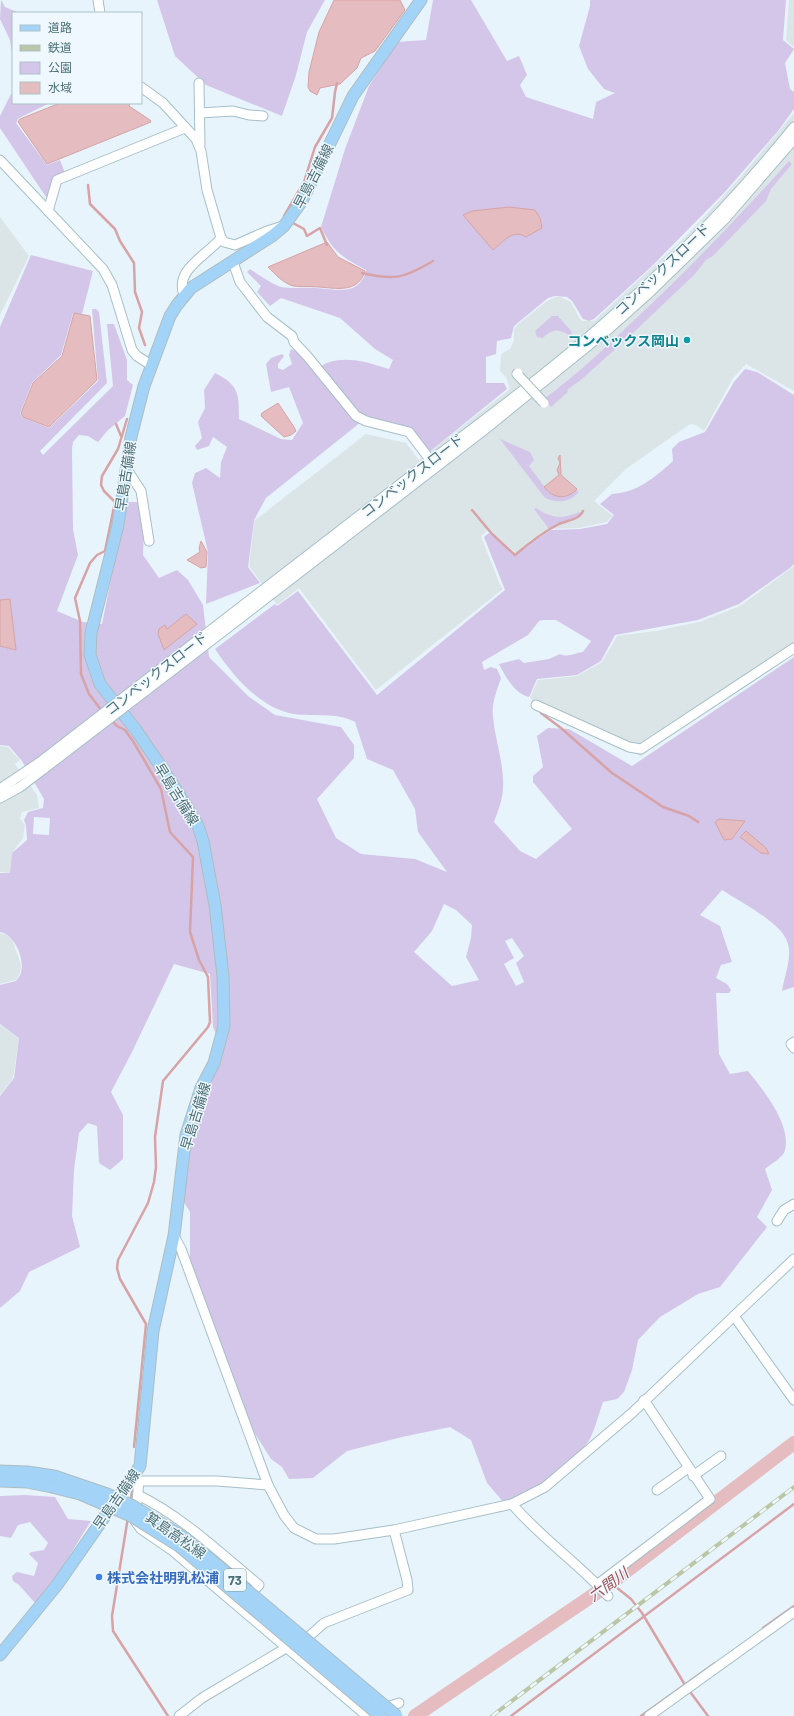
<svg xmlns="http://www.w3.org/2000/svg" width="794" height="1716" viewBox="0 0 794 1716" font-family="Barlow,'Noto Sans JP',sans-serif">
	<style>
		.industrial { fill: #dbe5e8 }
		.green { fill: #d4c6e9; fill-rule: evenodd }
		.water { fill: #e5bcbf; stroke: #d7a3a6 }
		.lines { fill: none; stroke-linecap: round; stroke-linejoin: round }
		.stream { stroke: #d7a3a6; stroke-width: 2.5 }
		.river { stroke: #e5bcbf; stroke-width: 14 }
		.minor-casing { stroke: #a6bfc7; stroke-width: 11 }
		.major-casing { stroke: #adbdc0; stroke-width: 13 }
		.minor { stroke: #fff; stroke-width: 9 }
		.major { stroke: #a3d4f8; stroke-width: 11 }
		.rail-casing { stroke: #bbc6a6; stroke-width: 4 }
		.rail { stroke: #eef8fe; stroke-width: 2.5; stroke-dasharray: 8; stroke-linecap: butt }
		.minor-bridge-casing { stroke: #a6bfc7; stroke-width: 11; stroke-linecap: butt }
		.major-bridge-casing { stroke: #adbdc0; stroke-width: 13; stroke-linecap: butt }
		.minor-bridge { stroke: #fff; stroke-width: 9 }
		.major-bridge { stroke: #a3d4f8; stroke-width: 11 }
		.culture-dot { fill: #0f9aa8; stroke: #eef8fe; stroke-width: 1.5 }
		.shop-dot { fill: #3f7fe0; stroke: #eef8fe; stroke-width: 1.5 }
		.labels { text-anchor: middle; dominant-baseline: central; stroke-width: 3; stroke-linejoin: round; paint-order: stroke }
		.shield { fill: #eef8fe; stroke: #7d989e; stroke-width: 1 }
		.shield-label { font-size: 13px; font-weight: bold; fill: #4c6f75 }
		.street-label { font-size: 14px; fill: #4c6f75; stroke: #eef8fe }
		.culture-label { font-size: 14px; font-weight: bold; fill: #0d838f; stroke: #eef8fe; text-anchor: end }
		.shop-label { font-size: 14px; font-weight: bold; fill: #366cbe; stroke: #eef8fe; text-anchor: start }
		.water-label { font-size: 15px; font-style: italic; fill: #9d5053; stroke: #eef8fe }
	</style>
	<rect width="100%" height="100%" fill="#e8f4fc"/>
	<g class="industrial">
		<polygon points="789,0 794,0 794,47 786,40"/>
		<polygon points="794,113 794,391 746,364 733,378 704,431 696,425 690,424 626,469 594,501 613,516 606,522 580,528 549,529 531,540 516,553 488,530 481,536 500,585 503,589 376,690 299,588 277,605 249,566 254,521 366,434 406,443 419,460 510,389 506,377 500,371 501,354 510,349 514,340 514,330 517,325 547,301 555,297 561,297 571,302 580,319 583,321 594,321 685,237 738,180"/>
		<polygon points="0,217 29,256 0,315"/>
		<polygon points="794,566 794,654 641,756 540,712 530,697 538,680 577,676 602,662 617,636 655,631 699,622 740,606"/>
		<polygon points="0,746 8,747 20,760 15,764 37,795 39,808 22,812 20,819 25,825 23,838 12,853 10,873 0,872"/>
		<polygon points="0,933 5,934 12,939 21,965 20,973 16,980 0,984"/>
		<polygon points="0,1025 19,1038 13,1078 0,1095"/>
	</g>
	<g class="green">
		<polygon points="1,0 5,7 17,12 13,13 13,59 10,40 0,19"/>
		<polygon points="157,0 325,0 307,32 296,75 282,116 206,85 175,56"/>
		<path d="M433,0h38l36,61 12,-5 8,19 -7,10 6,12 67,22 3,-17 19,-9 -11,-4 -16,-20 -9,-23 11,-40v-6h196l-3,40 11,9 -9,14 5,26 4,3v17l-16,22 -53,61 -73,74 -58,53 -5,2 -6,-2 -11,-18 -5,-4 -12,-1 -7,2 -34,28 -3,12 -14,3 -1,13 -10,3v26h18l3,6 -79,64 -15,-21 -52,-10 -95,76 -12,22 -6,47 12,16 -54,21 2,-52 -16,-69 3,-10 11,-5 14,10 1,-16 6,-15 -14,-10 -4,9 -12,4 -2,-4 7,-8 -4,-16 7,-14 -1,-18 11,-17c24,12 24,21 24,46l42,20 11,1 11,-17 -14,-36 -18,5 -5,-28 5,-6 11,-4 2,2 -6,8v4l5,2 9,-6 -3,-9 2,-6 9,5 15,18c3,-3 8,-8 12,-9 20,-8 43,0 62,6l4,-9 -18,-11 -35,-31 -59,-20 -11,8 -13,-14 4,-6 -14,-14 3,-3c6,4 25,17 32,18 11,2 23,0 34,1 20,1 44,9 50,-18 -25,-14 -32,-17 -45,-43l24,-78 24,-63 28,-44 29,-2z"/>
		<polygon points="11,94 13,94 13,103 50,103 19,118 16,123 47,165 60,160 65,173 48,200 0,128 0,116"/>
		<path d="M789,161l3,3 -21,25 -5,12 -53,55 -7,4 -11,14 -62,59 -51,46 -15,11 1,2 -17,15 -7,-8c30,-22 58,-48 85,-74 56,-52 109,-107 160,-164z"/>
		<path d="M31,255l62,16 -11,43 -9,-1 -12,42 -29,28 -12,30 2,4 27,11 49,-47 -6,-72h4l3,3 8,71 -67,68 3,4 70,-69 -6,-62h7l13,36v20l6,5 -8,31 -17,14 -10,12 -10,-6 -9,-1 -6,7 -1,7 1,80 5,26 -21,56 26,11 19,2 24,-120 3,-2h11l4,25 -1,28 16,23 18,-8 11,10 15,25 6,52 39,39 27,19 66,12 13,18v13l-37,41 19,39 25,16 54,5 32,13 -29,-40 -3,-23 -22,-39 -26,-11 -12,-37c-18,-10 -41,-5 -61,-8 -34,-6 -61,-38 -79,-65l60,-45 2,2 21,-15 79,104 128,-105 -21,-53 5,-4 26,23 17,-14 19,-12 29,-1 27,-5 7,-9 -14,-11 12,-10c26,-2 42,-16 61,-33l-1,-12 7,-7 26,-10 29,-50 11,-13 12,3 37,23v169l-4,4 -51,36 -41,16 -83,15 -14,26 -24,14 -40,4 -8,18c-15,-4 -24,-21 -30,-33l20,-5 5,4 25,-4 11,-5c8,4 15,-1 23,-2l8,-11 -35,-21h-13l-4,1 -11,14 -46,27 2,8 7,-3 6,2 4,9c-4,12 -10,26 -8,39 2,23 11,46 10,70 0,12 -5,24 -9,35l26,29 16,8 36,-30 -39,-47v-6l10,-9 -6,-31 11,-8 21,1 63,37 162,-109v330l-12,4c2,-14 10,-33 6,-47 -5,-21 -48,-42 -66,-54l-22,25 20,11 12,36 -11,3 -5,13 11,6 4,6 -2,3h-13l3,61 11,20 18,-3c15,19 46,56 36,82 -4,6 -13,11 -19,16l7,21 -15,27 10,10 -47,60 -22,7 -38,23 -22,23 -6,30 -8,22 -7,7 -14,3c-4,11 -9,31 -15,40 -20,26 -54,49 -83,62l-18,-21 -16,-43 -21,-13 -48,10 -55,14 -34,27 -24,1 -7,-12 -11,-8 -17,-27 -64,-167v-53l-8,-13 9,-66 13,-44 18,-42 -9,-20 -3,-53 -36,-10 -42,88 -21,40 12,23v44l-13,11 -11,-7 -2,-37 -9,-3 -9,10 -5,37 -2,46 8,31 -51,25 -9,19 -20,17v-212l14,-18 5,-40 -19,-14v-39l16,-4c2,-3 5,-6 5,-9 4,-14 -7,-38 -21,-40v-59h10l2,-20 15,-13 -1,-15 -2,-5 4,-8 15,-4 1,-9 -22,-38 -13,-15 -9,-1v-99l16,4 -6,-50h-10v-273zM34,817l16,1 -1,17 -16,-1zM444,904l12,6 16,15 -1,13 -5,19 13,23 -27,6 -38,-34 18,-21zM512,938l12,18 -8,7 8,19 -8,4 -12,-22 10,-6 -9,-17z"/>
		<path d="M552,316h6l14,16 -1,4c-12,-6 -17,-9 -28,2l-6,-1 -2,-6z"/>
		<path d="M500,439l30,13 4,8 -5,6 20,27 17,3 11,-7 1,4c-10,10 -20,10 -33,5z"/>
		<path d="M536,508c9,6 20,11 31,8 5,-1 12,-4 15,-4 -7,8 -23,11 -33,17l-15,-20z"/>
		<polygon points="25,1495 55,1497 68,1519 91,1521 51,1585 36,1604 19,1585 13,1581 12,1576 17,1572 34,1576 38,1563 29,1554 31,1552 44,1550 48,1543 30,1522 18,1525 11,1538 0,1536 0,1496"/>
	</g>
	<g class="water">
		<polygon points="334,0 400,0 405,10 375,51 361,58 357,68 340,84 320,88 317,95 310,91 308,87 309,72 319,32"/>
		<polygon points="60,103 130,103 129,106 150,120 151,122 47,164 18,122 20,119"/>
		<path d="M509,207l26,3 5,8 2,10 -16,9c-13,-9 -23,5 -33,13l-30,-35 9,-4z"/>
		<path d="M327,242l11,15 27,14c-7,23 -29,17 -47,16 -8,-1 -18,0 -25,-1 -10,-3 -18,-12 -25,-19z"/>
		<polygon points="74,313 90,316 97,380 49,427 23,417 21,413 33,383 62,356"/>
		<polygon points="278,403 294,427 296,431 291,435 284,437 261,416 262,413"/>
		<path d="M560,455l1,20 16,14c-10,11 -24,10 -33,-2l15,-12 -2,-5 3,-7 -2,-5z"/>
		<polygon points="201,541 207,552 206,567 201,568 187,560 200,552 199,548"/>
		<polygon points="10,599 16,650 0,646 0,600"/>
		<polygon points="186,614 197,624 164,650 158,634 159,629 165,625 167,629"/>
		<polygon points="719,819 745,821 732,839 724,840 715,822"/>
		<polygon points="746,831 766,848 769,854 761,853 740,837"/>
	</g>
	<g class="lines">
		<g class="stream">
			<polyline points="88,185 90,204 115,229 120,241 134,263 135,292 142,312 139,328 145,345"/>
			<polyline points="284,216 304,182 315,147 332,118 335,92 337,83"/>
			<polyline points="293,223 304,229 307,236 320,228 327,245"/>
			<path d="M362,273c33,8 42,5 71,-12"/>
			<polyline points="116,424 121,436"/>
			<path d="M472,510l20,24 23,21c14,-12 28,-23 44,-31 9,-4 20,-4 24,-13"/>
			<polyline points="102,711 89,694 81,674 80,621 75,598 90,563 97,555 105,551 115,502 104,491 101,485 102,476 118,449 127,419"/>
			<polyline points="541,713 561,728 612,773 663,807 689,816 698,822"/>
			<polyline points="111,720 117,726 125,730 133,741 161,789 170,832 193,857 190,932 199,960 208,977 210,1022 208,1027 163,1081 155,1137 156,1167 154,1182 148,1203 118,1260 117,1268 120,1279 146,1324 134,1447"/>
			<polyline points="131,1501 132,1489"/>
			<polyline points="128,1517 112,1616 113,1631 168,1716"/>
			<polyline points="611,1583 631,1599 642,1613 685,1685"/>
			<polyline points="763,1628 794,1606"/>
			<polyline points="688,1689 708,1716"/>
			<polyline points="511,1716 794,1504"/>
			<polyline points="641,1716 715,1663"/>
		</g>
		<polyline class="river" points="415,1716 611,1583 794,1443"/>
		<defs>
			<g id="minor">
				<polyline points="98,0 100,13"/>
				<polyline points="199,83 200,145"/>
				<path d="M141,87l22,16 33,36 5,12 6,39 14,48c-13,17 -47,31 -37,57"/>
				<polyline points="200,113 233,111 249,115 263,116"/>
				<polyline points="0,160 103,269 112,285 132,350 137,356 151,365"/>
				<polyline points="48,211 57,180 185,128"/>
				<polyline points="221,238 224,242 235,245 267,231 283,226"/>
				<polyline points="233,262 240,282 267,317 292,336 294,342 308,357 356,416 366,421 409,432 431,461"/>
				<polyline points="126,468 141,491 149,541"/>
				<path d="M168,663c84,-65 169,-130 253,-195 63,-48 127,-95 186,-147 68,-59 130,-124 187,-194"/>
				<polyline points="173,670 483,431 610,328 647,295 725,219 794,139"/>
				<polyline points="536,705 629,747 641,749 794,648"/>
				<polyline points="0,789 40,762"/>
				<polyline points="0,798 20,787 45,768"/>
				<polyline points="794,1042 791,1044 794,1048"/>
				<polyline points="777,1221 784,1210 794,1204"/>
				<polyline points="174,1236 181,1249 268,1485 284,1515 294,1528 316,1539 334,1539 394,1530 512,1504 545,1487 632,1413 794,1259"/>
				<polyline points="734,1316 794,1400"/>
				<polyline points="693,1476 721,1456"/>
				<polyline points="133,1481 217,1481 268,1485"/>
				<polyline points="139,1481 135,1521 141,1529 173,1551 367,1716"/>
				<polyline points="657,1490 688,1468"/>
				<path d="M138,1495c45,22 82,58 121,90l-12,13"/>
				<path d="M512,1504c29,34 66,59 96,92"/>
				<polyline points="598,1584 710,1499 644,1400"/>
				<polyline points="381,1709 399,1703"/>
				<polyline points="179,1716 202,1698 286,1648 305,1640 324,1623 408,1590 407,1580 394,1530"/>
				<polyline points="649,1716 794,1612"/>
			</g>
			<g id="major">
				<polyline points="0,1471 27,1472 54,1476"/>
				<polyline points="0,1481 27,1482 52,1487"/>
				<polyline points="0,1655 57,1585 140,1466 153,1331 174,1236 186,1135 201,1088 214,1063 224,1026 223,976 215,905 203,841 198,826 187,807 164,771 136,730 100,684 90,655 91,633 118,525 131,437 144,386 170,316 177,305 191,288 272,236 284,226 302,201 353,96 421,0"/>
			</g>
		</defs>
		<use href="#minor" class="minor-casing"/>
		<use href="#major" class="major-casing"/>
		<use href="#minor" class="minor"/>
		<use href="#major" class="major"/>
		<defs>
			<polyline id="rail" points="492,1716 794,1487"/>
		</defs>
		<use href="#rail" class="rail-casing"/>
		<use href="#rail" class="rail"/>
		<defs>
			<g id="minor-bridge">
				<polyline points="518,373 517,374 544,403"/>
				<polyline points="40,762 168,663"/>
				<polyline points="45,768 173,670"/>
			</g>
			<g id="major-bridge">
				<polyline points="54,1476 107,1494 133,1506 185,1538 397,1716"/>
				<polyline points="52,1487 80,1494 131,1516 179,1546 380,1716"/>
			</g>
		</defs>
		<use href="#minor-bridge" class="minor-bridge-casing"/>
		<use href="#major-bridge" class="major-bridge-casing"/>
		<use href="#minor-bridge" class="minor-bridge"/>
		<use href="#major-bridge" class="major-bridge"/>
	</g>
	<circle class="culture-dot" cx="687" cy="340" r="4"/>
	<circle class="shop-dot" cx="99" cy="1577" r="4"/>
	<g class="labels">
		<rect class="shield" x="224" y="1569" width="22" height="22" rx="3"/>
		<g class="shield-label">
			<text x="235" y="1580">73</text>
		</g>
		<g class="street-label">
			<text transform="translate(313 176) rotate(-63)">早島吉備線</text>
			<text transform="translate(662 269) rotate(-44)">コンベックスロード</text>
			<text transform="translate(412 475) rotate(-38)">コンベックスロード</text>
			<text transform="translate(125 476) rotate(-81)">早島吉備線</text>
			<text transform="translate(156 673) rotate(-38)">コンベックスロード</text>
			<text transform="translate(177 794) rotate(58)">早島吉備線</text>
			<text transform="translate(195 1116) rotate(-73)">早島吉備線</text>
			<text transform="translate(116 1499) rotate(-55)">早島吉備線</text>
			<text transform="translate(176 1535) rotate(35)">箕島高松線</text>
		</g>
		<g class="culture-label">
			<text x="679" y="340">コンベックス岡山</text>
		</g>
		<g class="shop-label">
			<text x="107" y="1577">株式会社明乳松浦</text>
		</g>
		<g class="water-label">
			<text transform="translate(608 1584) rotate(-36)">六間川</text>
		</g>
	</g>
	<rect x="12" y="12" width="130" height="92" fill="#eef8fe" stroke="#adc1c7"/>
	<rect x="20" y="25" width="20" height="6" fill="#a3d4f8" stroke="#adc1c7"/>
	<text x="48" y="32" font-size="12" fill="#4c6f75">道路</text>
	<rect x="20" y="45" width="20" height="6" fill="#bbc6a6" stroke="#adc1c7"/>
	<text x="48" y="52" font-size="12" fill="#4c6f75">鉄道</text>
	<rect x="20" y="62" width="20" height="12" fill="#d4c6e9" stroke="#adc1c7"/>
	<text x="48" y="72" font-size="12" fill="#4c6f75">公園</text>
	<rect x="20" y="82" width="20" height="12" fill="#e5bcbf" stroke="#adc1c7"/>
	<text x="48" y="92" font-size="12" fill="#4c6f75">水域</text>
</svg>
